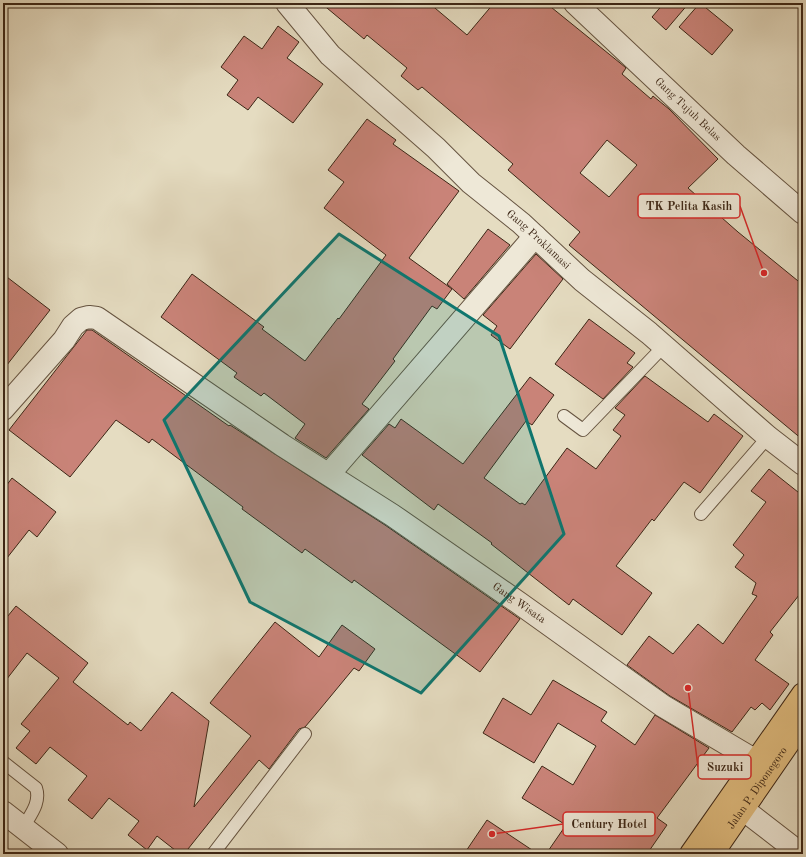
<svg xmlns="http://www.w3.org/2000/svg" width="806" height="857" viewBox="0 0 806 857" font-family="'Old Standard TT',serif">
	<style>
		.building { fill: #c98378; stroke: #3c2616; fill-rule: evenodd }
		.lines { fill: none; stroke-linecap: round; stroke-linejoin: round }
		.service-casing { stroke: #665441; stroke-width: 14 }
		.minor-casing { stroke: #665441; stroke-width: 24 }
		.tertiary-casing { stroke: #665441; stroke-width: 24 }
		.primary-casing { stroke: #3c2616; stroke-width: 24 }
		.service { stroke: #eee8d7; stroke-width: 12 }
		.minor { stroke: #eee8d7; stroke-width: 22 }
		.tertiary { stroke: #eee8d7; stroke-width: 22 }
		.primary { stroke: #e2be80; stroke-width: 22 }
		.marked { fill: #0f766e; fill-opacity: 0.2; stroke: #0f766e; stroke-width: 3; stroke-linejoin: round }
		.labels { text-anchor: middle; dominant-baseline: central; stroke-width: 3; stroke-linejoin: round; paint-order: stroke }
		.street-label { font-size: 11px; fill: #3c2616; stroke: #eee8d7 }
		.leader { fill: none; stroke: #d62828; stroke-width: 1.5 }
		.callout-dot { fill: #d62828; stroke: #eee8d7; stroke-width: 1.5 }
		.callout { fill: #eee8d7; stroke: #d62828; stroke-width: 1.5 }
		.callout-label { font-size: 12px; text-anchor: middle; font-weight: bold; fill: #3c2616 }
	</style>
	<rect width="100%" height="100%" fill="#e5dcc1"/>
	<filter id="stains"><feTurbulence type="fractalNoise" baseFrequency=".005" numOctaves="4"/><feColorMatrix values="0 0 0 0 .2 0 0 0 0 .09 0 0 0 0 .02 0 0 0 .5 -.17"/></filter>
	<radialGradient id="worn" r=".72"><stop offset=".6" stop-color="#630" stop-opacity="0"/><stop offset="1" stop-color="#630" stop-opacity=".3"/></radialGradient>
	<g class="building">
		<path d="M321,3h108l38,32 27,-32h52l79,64 1,1 -4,6 29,25 2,-3 16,13 49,50 -30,29 50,44 65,53v155l-234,-195 11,-13 -72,-62 5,-6 -91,-77 -4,3 -17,-14 6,-8 -40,-33 -3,4zM607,140l30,25 -28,32 -29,-24z"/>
		<polygon points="664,3 689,3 666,30 652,17"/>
		<polygon points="700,3 733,30 712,55 679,27"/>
		<polygon points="278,26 299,42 287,58 323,84 293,123 258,97 248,110 227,95 238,80 221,67 244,36 262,49"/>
		<polygon points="367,119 396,140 393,144 459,191 409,258 452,289 437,309 432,306 393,359 395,361 362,404 369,409 326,458 295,438 305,424 264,393 261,396 234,377 237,373 161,317 192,274 264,327 262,329 305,361 338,318 339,319 386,255 324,208 344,182 328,170"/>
		<polygon points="488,229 510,245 464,299 447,284"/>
		<polygon points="536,254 563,279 510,349 491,335 497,326 483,315"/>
		<polygon points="3,274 50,310 3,370"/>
		<polygon points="589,319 635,353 627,363 633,367 603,399 555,364"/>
		<polygon points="87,330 92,330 229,426 230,425 385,525 520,619 480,672 354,580 352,583 305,549 302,553 242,509 243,507 152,439 149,443 116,420 70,477 9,430"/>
		<polygon points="645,376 708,422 714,414 743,436 700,493 684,482 654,521 652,519 616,566 652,593 622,635 573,599 569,605 491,544 492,543 438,504 434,510 362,455 389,424 395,428 401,419 463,464 530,377 554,395 532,425 526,421 484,478 520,504 522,503 525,505 567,448 596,469 621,436 613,430 625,415 615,408"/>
		<polygon points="769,469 803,496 803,590 770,632 773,635 755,660 789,684 770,710 762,703 755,710 751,707 732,732 670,696 627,665 649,636 673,654 698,624 723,644 757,596 752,594 756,583 735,567 744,555 733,545 766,502 751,491"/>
		<polygon points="12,478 56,512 37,537 29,530 3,563 3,490"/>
		<polygon points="16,606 88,663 73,682 128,725 130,722 141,731 172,692 209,721 194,807 251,736 210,703 275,622 319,657 342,625 375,649 359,671 354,668 316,714 305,727 299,729 269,769 259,760 184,854 180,854 157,836 147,850 128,835 139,821 109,798 92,819 68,800 87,776 50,747 36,764 16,748 30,731 21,724 59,678 27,653 3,684 3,622"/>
		<polygon points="553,680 607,712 601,721 635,745 655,715 709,748 657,818 667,825 647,854 546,854 566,825 522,798 542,766 573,785 596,746 558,723 534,763 483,733 503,698 531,715"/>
		<polygon points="487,820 538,854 464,854"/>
	</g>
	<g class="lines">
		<defs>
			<g id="service">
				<polyline points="564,416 583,430 664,346"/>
				<polyline points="701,514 768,437"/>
				<path d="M3,762l33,26c5,15 -6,27 -13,40"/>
				<polyline points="213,854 305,734"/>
			</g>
			<g id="minor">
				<path id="s1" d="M287,3l43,52 106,93 35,35 50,40 61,57 67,53 119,104 35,27"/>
				<path id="s2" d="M575,3l161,152 67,58"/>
				<path id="s3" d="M3,409l61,-69 9,-14 8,-7 8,-2 8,1 185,127 110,70 127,88 144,103 93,55"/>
				<polyline points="329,474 535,236"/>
				<polyline points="744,810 801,854"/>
			</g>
			<polyline id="tertiary" points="3,812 57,854"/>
			<g id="primary">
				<polyline points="691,854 803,694"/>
				<path id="s4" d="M712,854l91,-132"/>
			</g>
		</defs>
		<use href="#service" class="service-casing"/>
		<use href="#minor" class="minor-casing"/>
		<use href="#tertiary" class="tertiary-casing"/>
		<use href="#primary" class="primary-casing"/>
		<use href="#service" class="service"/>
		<use href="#minor" class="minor"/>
		<use href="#tertiary" class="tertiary"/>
		<use href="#primary" class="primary"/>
	</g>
	<path class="marked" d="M339,234l160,102 65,198 -143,159 -171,-91 -86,-182z"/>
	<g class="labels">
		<g class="street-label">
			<text stroke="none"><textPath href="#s2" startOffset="155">Gang Tujuh Belas</textPath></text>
			<text stroke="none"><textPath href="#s1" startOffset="346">Gang Proklamasi</textPath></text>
			<text stroke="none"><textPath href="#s3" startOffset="645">Gang Wisata</textPath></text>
			<text stroke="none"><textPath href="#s4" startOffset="80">Jalan P. Diponegoro</textPath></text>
		</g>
	</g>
	<path class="leader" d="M764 273L740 206M688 688L698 767M492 834L563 824"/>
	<g class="callout-dot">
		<circle cx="764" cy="273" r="4"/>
		<circle cx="688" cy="688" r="4"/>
		<circle cx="492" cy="834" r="4"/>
	</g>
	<g class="callout">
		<rect x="638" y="194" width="102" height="24" rx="4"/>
		<rect x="698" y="755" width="53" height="24" rx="4"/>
		<rect x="563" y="812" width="92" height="24" rx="4"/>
	</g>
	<g class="callout-label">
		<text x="689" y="210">TK Pelita Kasih</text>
		<text x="725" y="771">Suzuki</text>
		<text x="609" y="828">Century Hotel</text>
	</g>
	<rect width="806" height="857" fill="none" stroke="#e5dcc1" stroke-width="16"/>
	<rect x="4" y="4" width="798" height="849" fill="none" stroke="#3c2616" stroke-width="2"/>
	<rect x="8" y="8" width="790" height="841" fill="none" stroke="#3c2616"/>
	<rect width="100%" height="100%" filter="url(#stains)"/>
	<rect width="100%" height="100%" fill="url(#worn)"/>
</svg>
